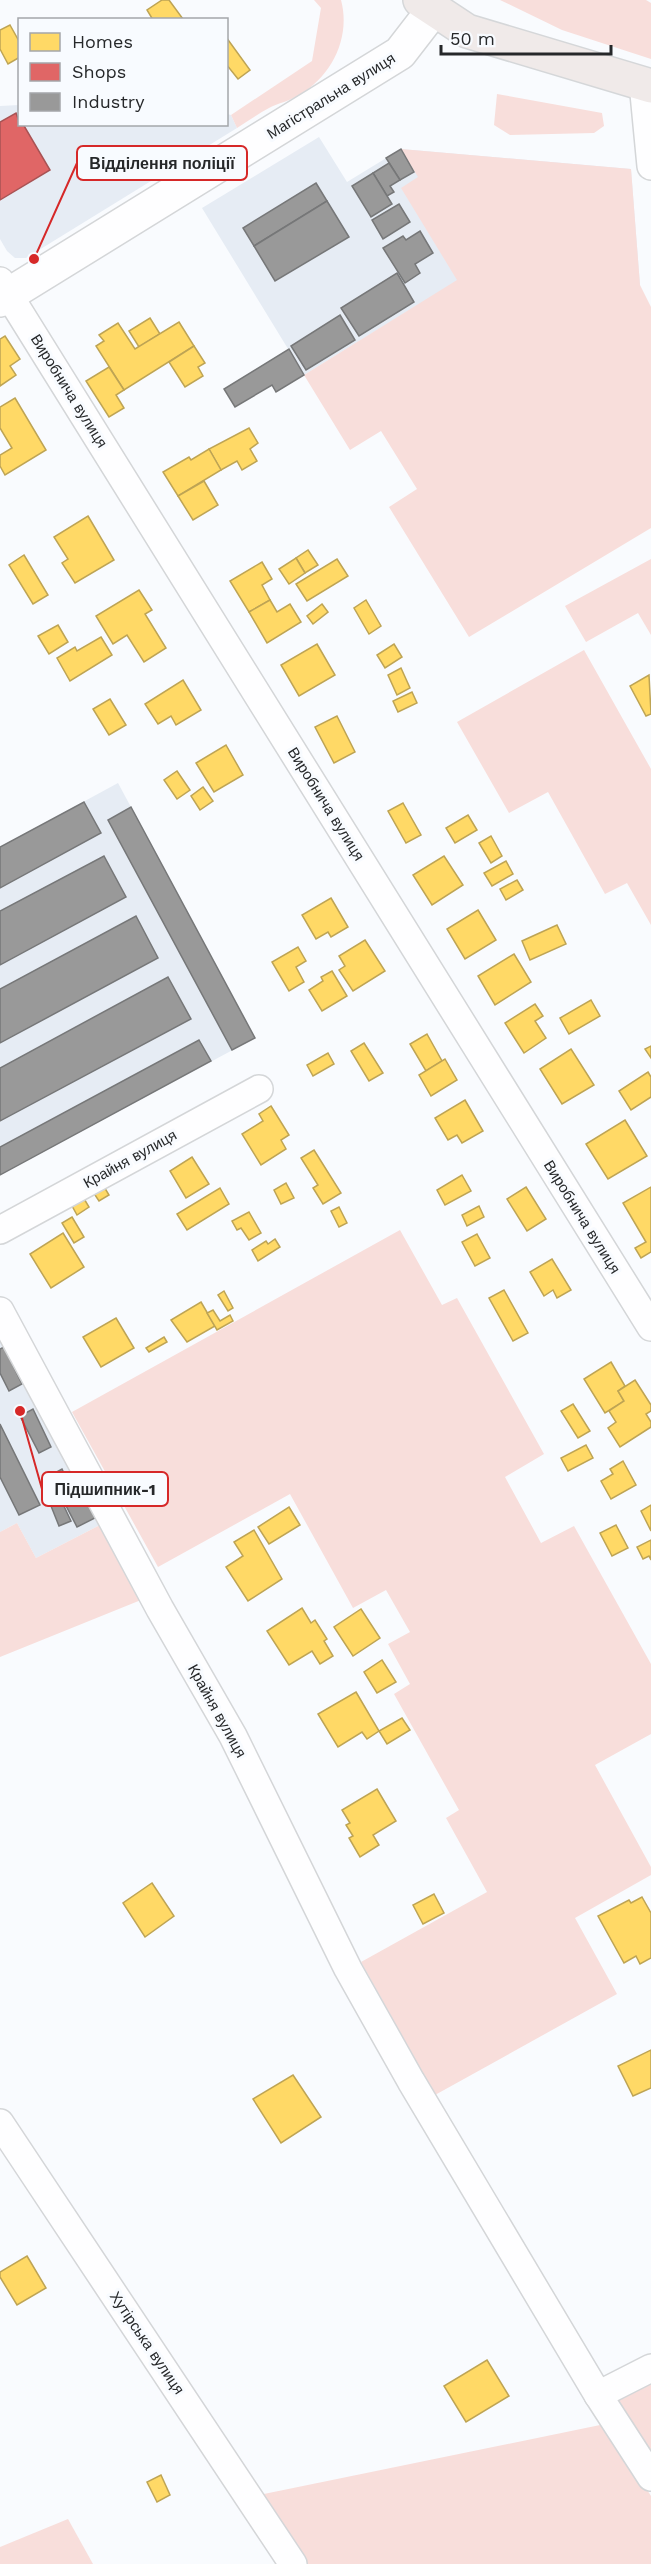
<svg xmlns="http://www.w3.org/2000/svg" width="651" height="2564" viewBox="0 0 651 2564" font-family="'Work Sans',sans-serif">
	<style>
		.built { fill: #e6ecf4 }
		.green { fill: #f8dedb }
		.homes { fill: #ffd966; stroke: #bea454; stroke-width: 1.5 }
		.shops { fill: #e06666; stroke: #a85354; stroke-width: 1.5 }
		.industry { fill: #999; stroke: #767778; stroke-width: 1.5 }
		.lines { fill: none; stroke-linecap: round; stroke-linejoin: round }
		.minor-casing { stroke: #d4d6d8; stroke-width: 30 }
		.tertiary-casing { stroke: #d4d6d8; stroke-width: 36 }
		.primary-casing { stroke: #d5d7d9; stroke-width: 36 }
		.minor { stroke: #fefeff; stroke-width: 27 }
		.tertiary { stroke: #fefeff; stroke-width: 33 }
		.primary { stroke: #f0eae9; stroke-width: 33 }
		.labels { text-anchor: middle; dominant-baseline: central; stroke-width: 6; stroke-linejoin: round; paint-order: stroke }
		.street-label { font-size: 15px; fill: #26282a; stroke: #f8fbff }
		.leader { fill: none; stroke: #d62828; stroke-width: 2 }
		.callout-dot { fill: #d62828; stroke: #f8fbff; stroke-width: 2 }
		.callout { fill: #f8fbff; stroke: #d62828; stroke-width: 2 }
		.callout-label { font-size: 16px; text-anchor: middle; font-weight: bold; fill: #26282a }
	</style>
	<rect width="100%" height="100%" fill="#f9fbfe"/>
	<g class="built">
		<polygon points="19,105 20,124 226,124 227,114 231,115 237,128 26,258 15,258 7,251 0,239 0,106"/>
		<polygon points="319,137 347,182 401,149 631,169 640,285 413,308 304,375 202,208"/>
		<polygon points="118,783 255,1038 0,1175 0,847"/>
		<polygon points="0,1334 100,1525 36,1558 17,1523 0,1532"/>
	</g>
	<g class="green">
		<path d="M314,0h27c10,37 -9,76 -42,95 -9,6 -21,8 -30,13 -11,6 -21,13 -32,20l-6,-13 81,-54 9,-53z"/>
		<polygon points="500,0 646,0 651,3 651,59 562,30"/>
		<polygon points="497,94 602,113 604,126 594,133 510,135 494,125"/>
		<polygon points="401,149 631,169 640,285 651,307 651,528 469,637 389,507 417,489 381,431 350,450 304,375 457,280 401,188 418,177"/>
		<polygon points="651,559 651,635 638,613 586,642 565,606"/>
		<polygon points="584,650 651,769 651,925 627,883 605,894 548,792 509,813 457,722"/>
		<polygon points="400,1230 442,1305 457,1298 544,1454 505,1477 541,1543 574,1526 651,1664 651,1734 595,1765 651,1867 651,1875 575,1918 617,1994 435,2095 361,1962 487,1892 446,1818 459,1810 394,1694 410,1684 388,1644 410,1632 386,1590 353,1608 290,1494 158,1567 72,1412"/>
		<polygon points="17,1523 36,1558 100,1525 141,1600 0,1657 0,1532"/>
		<polygon points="651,2384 651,2456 616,2402"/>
		<polygon points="605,2424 651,2496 651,2564 305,2564 259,2495"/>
		<polygon points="68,2519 93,2564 0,2564 0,2547"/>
	</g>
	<g class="homes">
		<polygon points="162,0 169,0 183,19 153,20 147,10"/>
		<polygon points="10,25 20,43 20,57 8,64 0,49 0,30"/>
		<polygon points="226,37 250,70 238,79 226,64"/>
		<polygon points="150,318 160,334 139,347 129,331"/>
		<polygon points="179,322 194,346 124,390 96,346 104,341 99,335 118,323 135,349"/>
		<polygon points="5,336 20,359 10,366 16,375 0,386 0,339"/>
		<polygon points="194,346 205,363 198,367 203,376 185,387 169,362"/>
		<polygon points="109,367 124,390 116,395 124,408 109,417 86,381"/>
		<polygon points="15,398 46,450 5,475 0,466 0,455 12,448 0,428 0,407"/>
		<polygon points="249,428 258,443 250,449 257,461 242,470 237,461 221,470 209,449"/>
		<polygon points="209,449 221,470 178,496 163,472 189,457 191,460"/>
		<polygon points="204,481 218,505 193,520 178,496"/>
		<polygon points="88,516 114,560 75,583 62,563 68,559 54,537"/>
		<polygon points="308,550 318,565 305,573 296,558"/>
		<polygon points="24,555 48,595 33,604 9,565"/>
		<polygon points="296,558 305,573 289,584 279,569"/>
		<polygon points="337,559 348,576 307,601 296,584"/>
		<polygon points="262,562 272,579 262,585 270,600 249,612 230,581"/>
		<polygon points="139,590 152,610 145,614 166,648 144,662 127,635 113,644 96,616"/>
		<polygon points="270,600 277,612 290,604 301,622 267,643 249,612"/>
		<polygon points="366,600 381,626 369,634 354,608"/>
		<polygon points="322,604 328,612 313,624 307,616"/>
		<polygon points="58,625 68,642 49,654 38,636"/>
		<polygon points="101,637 112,655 70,681 57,658 75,647 77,651"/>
		<polygon points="317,644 335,675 299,696 281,665"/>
		<polygon points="394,644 402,657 385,668 377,655"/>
		<polygon points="401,668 410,688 397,695 388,675"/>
		<polygon points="649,675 651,714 646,716 630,686"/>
		<polygon points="183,680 201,710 176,725 171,716 158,724 145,704"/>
		<polygon points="412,692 417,703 398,712 393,701"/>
		<polygon points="110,699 126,725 109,735 93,709"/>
		<polygon points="337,716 355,752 334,763 315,727"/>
		<polygon points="226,745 243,775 214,792 196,763"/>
		<polygon points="177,771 190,790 177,799 164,780"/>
		<polygon points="203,787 213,801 200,810 191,796"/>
		<polygon points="403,803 421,835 406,843 388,811"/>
		<polygon points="468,815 477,830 455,843 446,828"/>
		<polygon points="491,836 502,856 491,863 479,843"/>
		<polygon points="444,856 463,885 432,905 413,875"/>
		<polygon points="506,861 513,874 492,886 484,873"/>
		<polygon points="517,880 523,890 506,900 500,889"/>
		<polygon points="331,898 348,927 331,937 328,932 316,939 302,915"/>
		<polygon points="478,910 496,940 465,959 447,929"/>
		<polygon points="557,925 566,944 530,960 522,941"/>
		<polygon points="365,940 385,971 353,991 339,970 345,966 339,956"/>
		<polygon points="298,947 306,961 296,967 304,982 289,991 272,962"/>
		<polygon points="514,954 531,982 495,1005 478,976"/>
		<polygon points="332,971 347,996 322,1011 309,990 323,981 321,977"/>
		<polygon points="591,1000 600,1016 569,1034 560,1018"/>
		<polygon points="535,1004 543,1016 535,1021 546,1038 524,1053 505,1023"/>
		<polygon points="427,1034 442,1061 426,1071 410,1044"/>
		<polygon points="364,1043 383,1073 369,1081 351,1051"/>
		<polygon points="651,1046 651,1058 645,1049"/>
		<polygon points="571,1049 594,1085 562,1104 540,1069"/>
		<polygon points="328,1053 334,1064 313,1076 307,1065"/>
		<polygon points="445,1059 457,1080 431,1096 419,1075"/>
		<polygon points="648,1072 651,1077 651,1097 631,1110 619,1091"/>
		<polygon points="465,1100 483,1131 462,1143 457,1135 448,1140 435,1118"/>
		<polygon points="271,1106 289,1135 281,1140 286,1149 261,1165 242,1134 263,1121 259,1114"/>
		<polygon points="625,1120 647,1156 608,1179 586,1144"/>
		<polygon points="314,1150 341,1193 323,1204 313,1188 318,1185 301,1158"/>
		<polygon points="192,1157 209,1184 186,1198 170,1171"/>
		<polygon points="462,1175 471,1191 445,1205 437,1190"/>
		<polygon points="286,1183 294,1198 281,1204 274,1190"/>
		<polygon points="103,1185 109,1195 99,1201 93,1192"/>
		<polygon points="526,1187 546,1219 527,1231 507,1199"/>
		<polygon points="651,1187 651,1252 641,1258 635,1248 646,1242 623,1203"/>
		<polygon points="220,1188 229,1204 187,1230 177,1214"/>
		<polygon points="83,1197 89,1207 77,1215 71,1204"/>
		<polygon points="479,1206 484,1217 467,1226 462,1215"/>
		<polygon points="339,1207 347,1223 339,1227 331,1211"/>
		<polygon points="249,1212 261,1233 249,1240 241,1228 237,1230 232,1221"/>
		<polygon points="72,1217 84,1237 74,1243 62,1223"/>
		<polygon points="63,1233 84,1267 51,1288 30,1254"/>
		<polygon points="477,1234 490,1258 475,1266 462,1242"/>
		<polygon points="275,1239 280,1247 258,1261 252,1250 266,1241 268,1244"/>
		<polygon points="552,1259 571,1290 557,1298 553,1290 544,1296 530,1272"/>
		<polygon points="504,1290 528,1333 513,1341 489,1298"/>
		<polygon points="224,1291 233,1308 228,1311 218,1295"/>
		<polygon points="201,1302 215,1326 187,1342 171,1320"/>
		<polygon points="213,1310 220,1321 230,1315 233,1321 217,1330 207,1313"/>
		<polygon points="116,1318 134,1348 101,1367 83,1337"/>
		<polygon points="164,1337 167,1342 149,1352 146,1348"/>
		<polygon points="611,1362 625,1386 618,1391 624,1401 605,1413 584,1379"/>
		<polygon points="635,1380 651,1405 651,1411 646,1414 651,1422 651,1427 620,1447 608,1428 616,1422 609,1411 624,1401 618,1391"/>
		<polygon points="573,1404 590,1431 578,1438 561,1411"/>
		<polygon points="586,1445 593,1458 568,1471 561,1458"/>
		<polygon points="623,1461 636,1485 611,1499 601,1481 613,1474 610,1469"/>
		<polygon points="651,1505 651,1531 641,1511"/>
		<polygon points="289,1507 300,1525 269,1544 258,1527"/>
		<polygon points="616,1525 628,1548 612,1556 600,1533"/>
		<polygon points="254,1530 282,1579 248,1601 226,1567 243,1556 234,1542"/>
		<polygon points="651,1540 651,1560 649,1556 643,1559 637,1547"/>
		<polygon points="302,1608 311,1623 315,1620 327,1639 324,1641 333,1656 320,1664 312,1651 289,1665 267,1631"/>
		<polygon points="361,1609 380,1638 353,1656 334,1627"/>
		<polygon points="382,1660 396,1682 377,1693 364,1672"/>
		<polygon points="356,1692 379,1731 367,1739 362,1732 338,1747 318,1714"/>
		<polygon points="402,1718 410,1730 387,1744 379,1731"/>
		<polygon points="377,1789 396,1821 373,1835 379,1845 360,1857 349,1838 353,1836 346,1825 350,1823 342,1810"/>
		<polygon points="152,1883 174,1916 145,1937 123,1903"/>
		<polygon points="434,1894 444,1913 423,1924 413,1905"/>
		<polygon points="642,1897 651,1913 651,1958 640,1964 636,1956 624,1963 598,1916 629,1900 631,1903"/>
		<polygon points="651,2050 651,2088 633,2096 618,2066"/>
		<polygon points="293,2075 321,2117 281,2143 253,2099"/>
		<polygon points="27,2256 46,2288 17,2305 0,2277 0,2272"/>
		<polygon points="487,2360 509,2396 466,2422 444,2386"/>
		<polygon points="161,2475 170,2495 157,2502 147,2482"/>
	</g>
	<polygon class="shops" points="16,113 20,124 23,124 50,170 0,200 0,122"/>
	<g class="industry">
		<polygon points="401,149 414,172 400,180 386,158"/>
		<polygon points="389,163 400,180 390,186 394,192 387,196 373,173"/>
		<polygon points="373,173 392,204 371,217 352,186"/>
		<polygon points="316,183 327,201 254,246 243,228"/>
		<polygon points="327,201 349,237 275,281 254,246"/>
		<polygon points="399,204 410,222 383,239 372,220"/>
		<polygon points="420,231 433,253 415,264 420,273 405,283 383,248 403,236 406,240"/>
		<polygon points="397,273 414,302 359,336 341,308"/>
		<polygon points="340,315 355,340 306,370 291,346"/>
		<polygon points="289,349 304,375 276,392 272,385 235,407 224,389"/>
		<polygon points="84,802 101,833 0,888 0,847"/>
		<polygon points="131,807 255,1038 232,1050 108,820"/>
		<polygon points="104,856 126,897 0,965 0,911"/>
		<polygon points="136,916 158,958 0,1043 0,989"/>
		<polygon points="168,977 191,1019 0,1121 0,1068"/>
		<polygon points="199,1040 211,1061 0,1175 0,1147"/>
		<polygon points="4,1347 22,1384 9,1391 0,1373 0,1349"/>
		<polygon points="33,1409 51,1447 39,1453 20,1416"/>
		<polygon points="0,1424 40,1505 19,1515 0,1477"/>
		<polygon points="62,1469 72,1490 61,1496 51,1475"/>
		<polygon points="80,1486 95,1518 77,1527 61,1496"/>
		<polygon points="62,1502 71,1521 59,1526 51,1506"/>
	</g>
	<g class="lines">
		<defs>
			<g id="minor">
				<polyline points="643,83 651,166"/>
				<polyline points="0,281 651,1327"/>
				<polyline points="0,1230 259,1089"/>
				<polyline points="0,1311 160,1609 233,1736 348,1969 411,2081 598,2395 651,2477"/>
				<polyline points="0,2123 293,2564"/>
				<polyline points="598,2395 651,2368"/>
			</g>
			<polyline id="tertiary" points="0,300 400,53 434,9"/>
			<polyline id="primary" points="420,0 467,31 651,86"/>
		</defs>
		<use href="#minor" class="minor-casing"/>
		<use href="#tertiary" class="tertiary-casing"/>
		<use href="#primary" class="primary-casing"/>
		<use href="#minor" class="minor"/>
		<use href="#tertiary" class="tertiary"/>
		<use href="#primary" class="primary"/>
	</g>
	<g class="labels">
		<g class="street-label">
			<text transform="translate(331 96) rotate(-32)">Магістральна вулиця</text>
			<text transform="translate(69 391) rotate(58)">Виробнича вулиця</text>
			<text transform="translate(326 804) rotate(58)">Виробнича вулиця</text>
			<text transform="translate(130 1159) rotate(-29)">Крайня вулиця</text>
			<text transform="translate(582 1217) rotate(58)">Виробнича вулиця</text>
			<text transform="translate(217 1711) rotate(61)">Крайня вулиця</text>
			<text transform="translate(147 2343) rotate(56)">Хутірська вулиця</text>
		</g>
	</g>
	<path class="leader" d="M34 259L77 163M20 1411L42 1489"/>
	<g class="callout-dot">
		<circle cx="34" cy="259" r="6"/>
		<circle cx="20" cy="1411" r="6"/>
	</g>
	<g class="callout">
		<rect x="77" y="146" width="170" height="34" rx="6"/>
		<rect x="42" y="1472" width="126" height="34" rx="6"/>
	</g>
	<g class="callout-label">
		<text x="162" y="169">Відділення поліції</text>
		<text x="105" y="1495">Підшипник-1</text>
	</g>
	<rect x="18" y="18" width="210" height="108" fill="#f8fbff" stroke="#a4a7aa" stroke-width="1.5"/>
	<rect x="30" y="33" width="30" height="18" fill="#ffd966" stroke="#a4a7aa" stroke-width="1.5"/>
	<text x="72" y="48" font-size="18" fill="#26282a">Homes</text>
	<rect x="30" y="63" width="30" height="18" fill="#e06666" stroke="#a4a7aa" stroke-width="1.5"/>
	<text x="72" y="78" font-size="18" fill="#26282a">Shops</text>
	<rect x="30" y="93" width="30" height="18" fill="#999999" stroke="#a4a7aa" stroke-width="1.5"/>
	<text x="72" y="108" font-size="18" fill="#26282a">Industry</text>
	<path d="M441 45v9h170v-9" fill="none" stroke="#26282a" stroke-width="3"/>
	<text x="450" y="45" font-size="18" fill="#26282a" stroke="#f8fbff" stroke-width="4.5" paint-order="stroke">50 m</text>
</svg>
